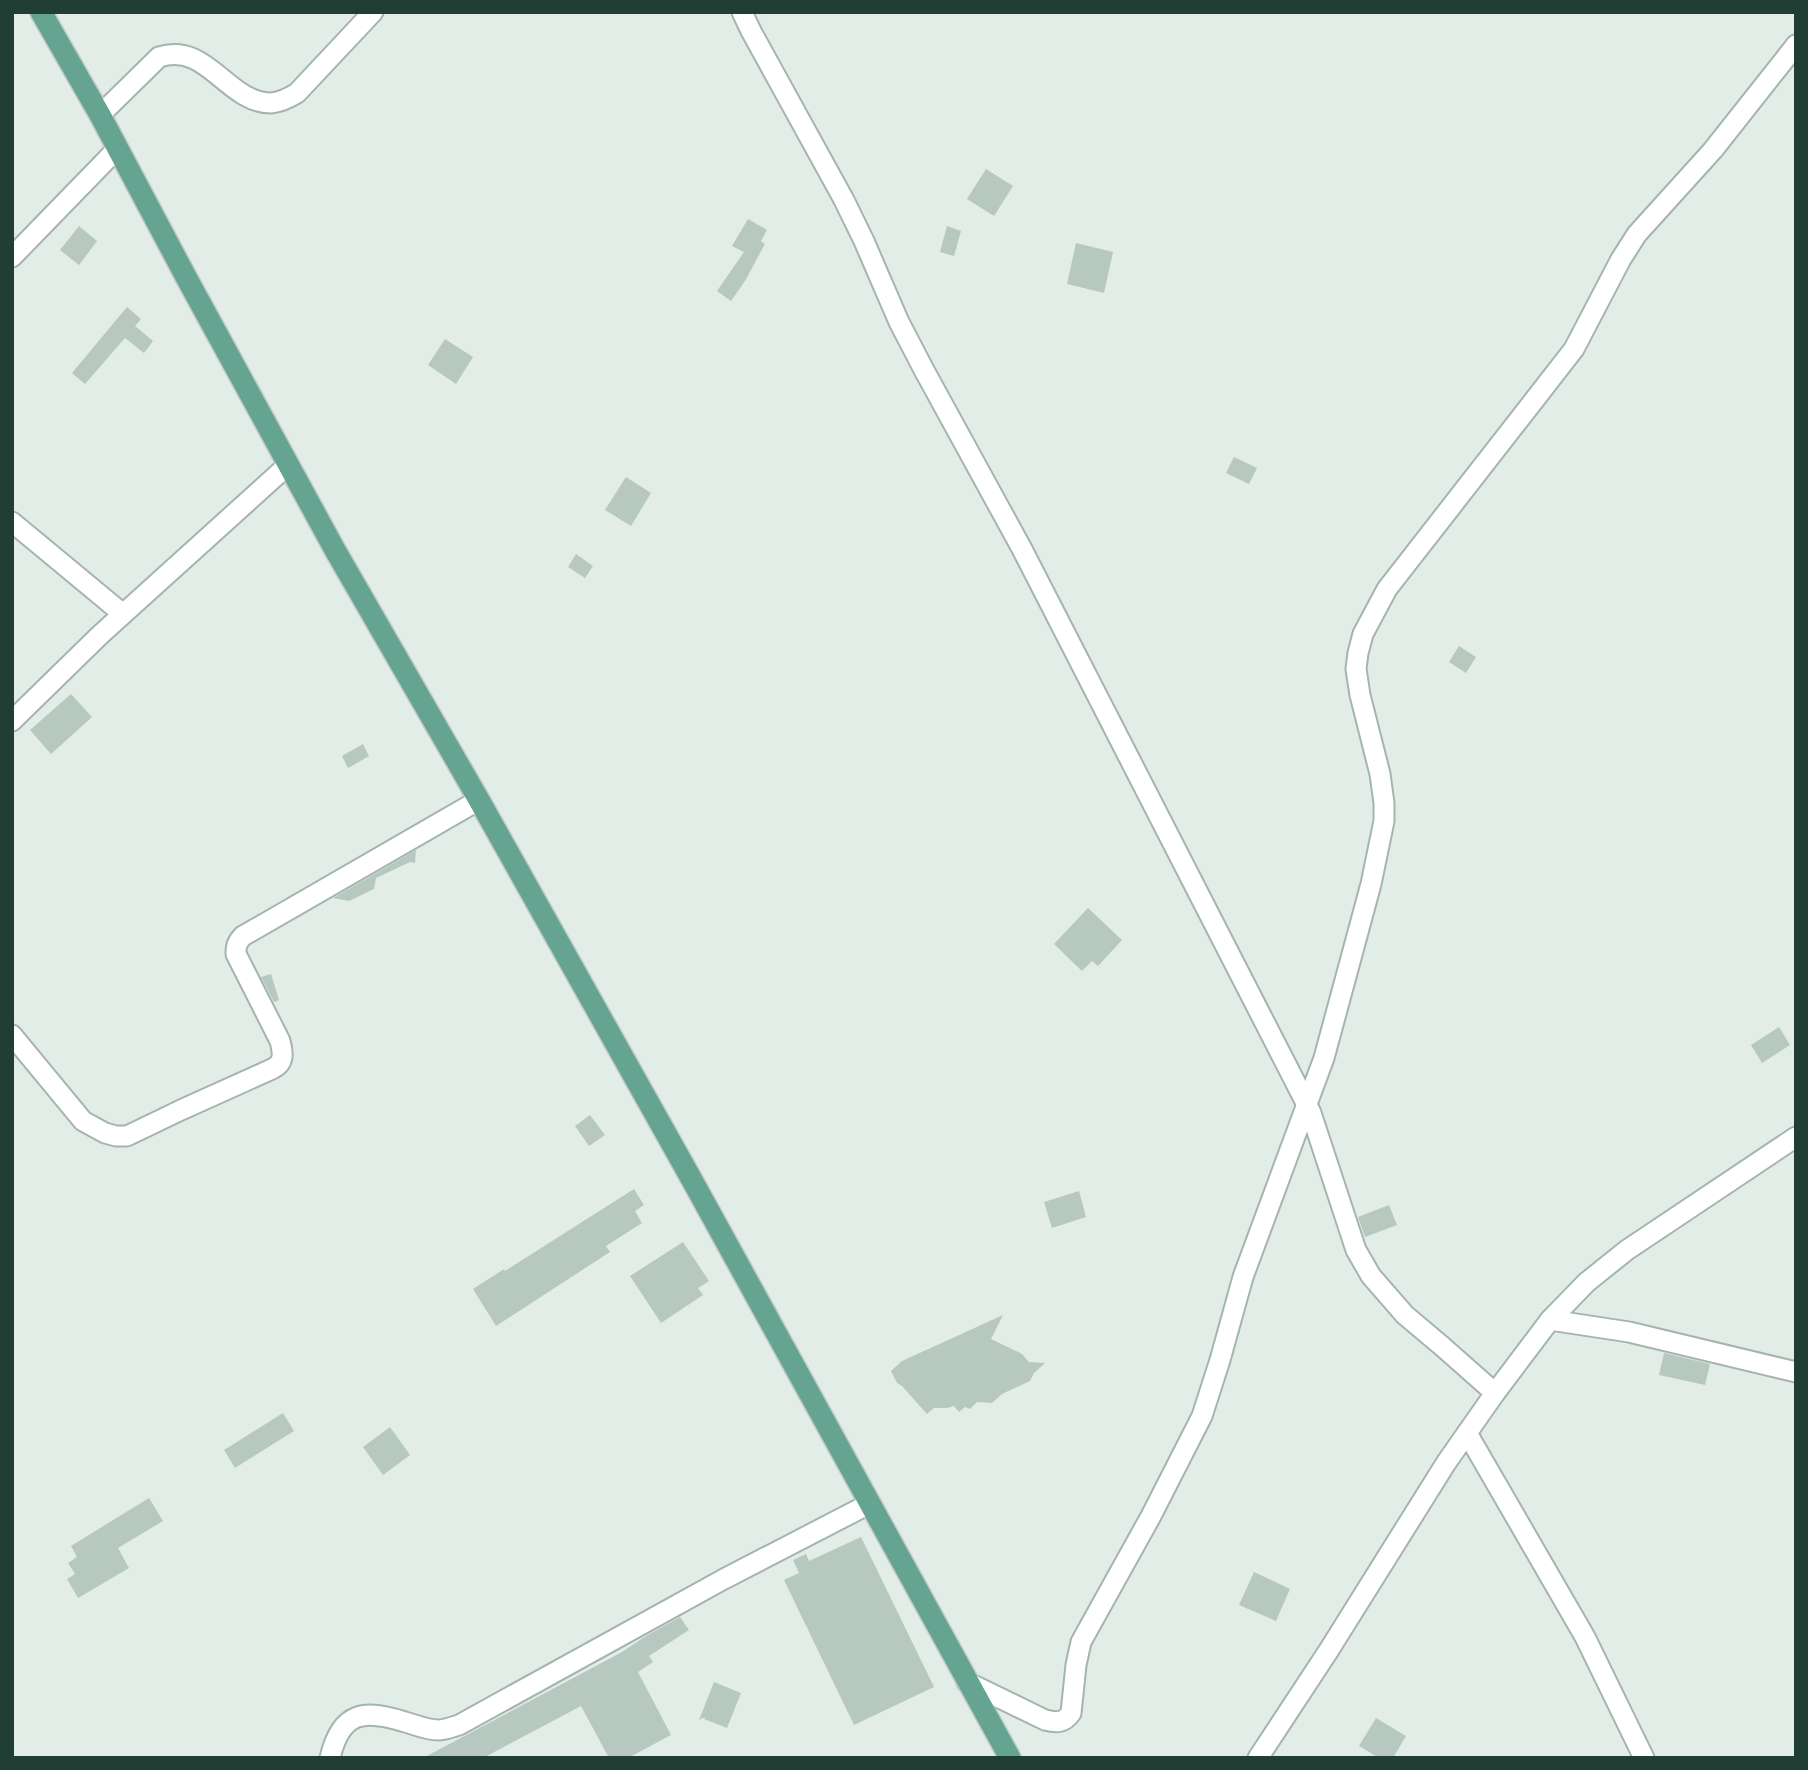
<svg xmlns="http://www.w3.org/2000/svg" width="1808" height="1770" viewBox="0 0 1808 1770" font-family="'Fira Sans',sans-serif">
	<style>
		.building { fill: #b7c8c0 }
		.lines { fill: none; stroke-linecap: round; stroke-linejoin: round }
		.minor-casing { stroke: #a4b5ae; stroke-width: 23 }
		.primary-casing { stroke: #c1c9c6; stroke-width: 24 }
		.minor { stroke: #fff; stroke-width: 19 }
		.primary { stroke: #65a490; stroke-width: 21 }
	</style>
	<rect width="100%" height="100%" fill="#e2ede7"/>
	<g class="building">
		<polygon points="986,169 1013,186 994,216 967,199"/>
		<polygon points="748,219 767,230 761,241 765,244 745,281 731,301 717,291 744,252 732,246"/>
		<polygon points="79,226 97,241 79,265 60,250"/>
		<polygon points="947,226 961,231 954,256 940,252"/>
		<polygon points="1076,243 1113,252 1104,293 1067,284"/>
		<polygon points="127,307 141,319 135,326 153,341 144,353 125,338 85,384 72,373"/>
		<polygon points="445,339 473,357 456,384 428,365"/>
		<polygon points="1234,457 1257,468 1249,484 1226,473"/>
		<polygon points="626,477 651,493 631,526 605,510"/>
		<polygon points="576,554 593,566 585,578 568,567"/>
		<polygon points="1459,646 1476,657 1466,673 1449,662"/>
		<polygon points="71,694 92,717 51,754 30,730"/>
		<polygon points="363,744 369,756 348,768 342,756"/>
		<polygon points="416,850 415,863 410,862 376,878 374,889 349,901 333,898"/>
		<polygon points="1088,908 1122,940 1098,966 1092,961 1082,971 1054,944"/>
		<polygon points="271,974 279,1000 274,1002 261,977"/>
		<polygon points="1779,1027 1790,1045 1762,1063 1751,1045"/>
		<polygon points="590,1115 605,1135 589,1146 575,1126"/>
		<polygon points="634,1189 644,1205 635,1211 642,1223 606,1246 610,1252 496,1326 473,1289 504,1269 505,1271"/>
		<polygon points="1079,1191 1086,1217 1052,1228 1044,1202"/>
		<polygon points="1389,1205 1397,1225 1365,1237 1358,1217"/>
		<polygon points="683,1242 709,1281 698,1288 703,1295 661,1323 630,1276"/>
		<polygon points="1003,1315 991,1339 1022,1354 1029,1362 1045,1363 1034,1373 1030,1381 1002,1394 992,1403 977,1402 970,1409 965,1407 959,1412 954,1406 947,1408 934,1408 927,1414 902,1386 897,1383 891,1371 902,1361"/>
		<polygon points="1664,1353 1710,1364 1705,1385 1659,1375"/>
		<polygon points="283,1413 294,1431 235,1468 224,1450"/>
		<polygon points="390,1427 410,1455 383,1475 363,1447"/>
		<polygon points="149,1498 163,1521 118,1548 129,1568 78,1598 67,1579 75,1574 68,1563 77,1557 71,1546"/>
		<polygon points="861,1537 934,1687 854,1725 784,1580 799,1573 793,1560 806,1554 809,1561"/>
		<polygon points="1254,1572 1290,1589 1276,1621 1239,1605"/>
		<polygon points="680,1617 689,1630 649,1656 653,1662 638,1672 671,1735 628,1758 609,1758 581,1706 483,1758 423,1758 622,1652 646,1636"/>
		<polygon points="714,1682 741,1693 727,1728 704,1719 705,1717 699,1720"/>
		<polygon points="1376,1718 1406,1736 1393,1758 1379,1758 1359,1746"/>
	</g>
	<g class="lines">
		<defs>
			<g id="minor">
				<polyline points="742,12 751,31 844,200 864,241 899,322 924,370 1022,549 1307,1105 1311,1113 1356,1250 1371,1276 1405,1315 1443,1347 1495,1393"/>
				<path d="M100,115l59,-58c48,-16 68,46 112,46 10,-1 18,-5 26,-10l76,-81"/>
				<polyline points="12,257 117,149"/>
				<polyline points="12,522 123,614"/>
				<polyline points="12,721 100,635 288,465"/>
				<path d="M12,1035l71,86 22,12 11,3h11l54,-26 91,-41c13,-6 11,-16 8,-28l-44,-87c0,-8 1,-12 7,-18l236,-136"/>
				<polyline points="1550,1320 1629,1332 1796,1372"/>
				<polyline points="1467,1433 1585,1637 1644,1758"/>
				<path d="M967,1682l78,38c12,3 19,3 26,-7l5,-48 5,-23 70,-126 51,-100 18,-56 23,-83 81,-219 47,-174 13,-63v-18l-4,-29 -20,-79 -4,-26 2,-16 5,-19 24,-45 187,-240 47,-90 16,-25 76,-84 83,-105"/>
				<path d="M330,1758c11,-47 34,-49 75,-36 11,3 22,8 33,8 7,0 14,-3 21,-5l265,-146 145,-75"/>
				<polyline points="1258,1758 1329,1650 1446,1463 1495,1393 1550,1320 1587,1282 1627,1250 1796,1137"/>
			</g>
			<polyline id="primary" points="41,12 100,115 186,277 335,550 479,800 692,1180 1010,1758"/>
		</defs>
		<use href="#minor" class="minor-casing"/>
		<use href="#primary" class="primary-casing"/>
		<use href="#minor" class="minor"/>
		<use href="#primary" class="primary"/>
	</g>
	<rect width="1808" height="1770" fill="none" stroke="#213e35" stroke-width="28"/>
</svg>
